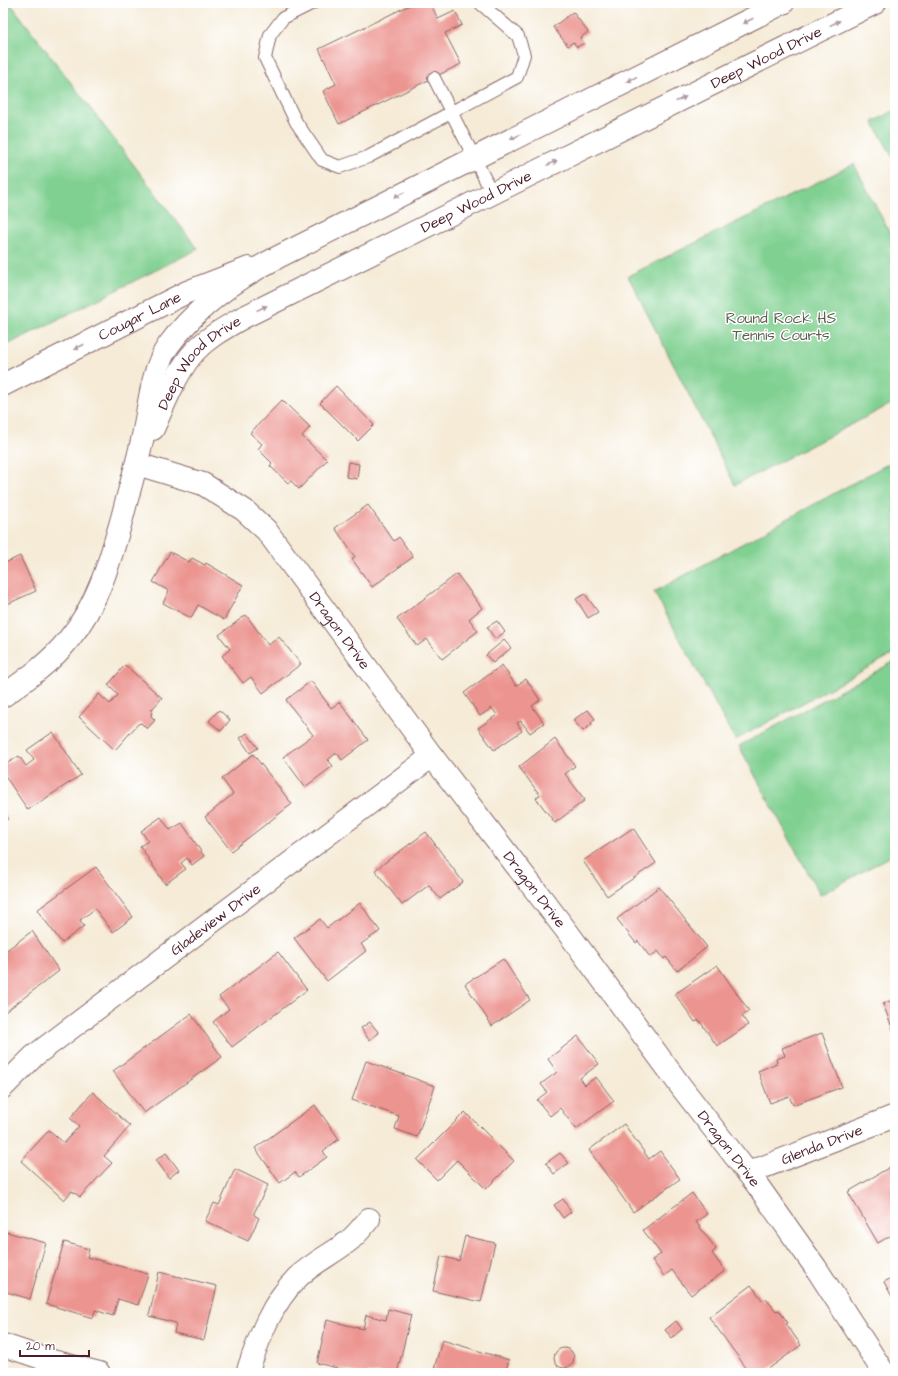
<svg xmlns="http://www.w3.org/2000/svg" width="898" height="1376" viewBox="0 0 898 1376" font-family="'Architects Daughter',sans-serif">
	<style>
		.green { fill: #80d091; stroke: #65785e }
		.building { fill: #ec9490 }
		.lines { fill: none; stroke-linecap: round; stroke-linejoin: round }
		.service-casing { stroke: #866667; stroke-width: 14 }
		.minor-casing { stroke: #866667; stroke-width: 24 }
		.tertiary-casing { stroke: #866667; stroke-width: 24 }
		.service { stroke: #fff; stroke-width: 12 }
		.minor { stroke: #fff; stroke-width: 22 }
		.tertiary { stroke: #fff; stroke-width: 22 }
		.oneway { fill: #ae9aa0 }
		.labels { text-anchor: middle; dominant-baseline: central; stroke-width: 3; stroke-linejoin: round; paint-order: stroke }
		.street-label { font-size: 15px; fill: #4a1f2b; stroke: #fff }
		.park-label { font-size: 15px; fill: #5d5d4f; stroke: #fff }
	</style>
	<rect width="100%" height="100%" fill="#fff"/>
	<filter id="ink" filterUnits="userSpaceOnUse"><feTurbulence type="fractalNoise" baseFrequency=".025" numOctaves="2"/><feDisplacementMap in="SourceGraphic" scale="8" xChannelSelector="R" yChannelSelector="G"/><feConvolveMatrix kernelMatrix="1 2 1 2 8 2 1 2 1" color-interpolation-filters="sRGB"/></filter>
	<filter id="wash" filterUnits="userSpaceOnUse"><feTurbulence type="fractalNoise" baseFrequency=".012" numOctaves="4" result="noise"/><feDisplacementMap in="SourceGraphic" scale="16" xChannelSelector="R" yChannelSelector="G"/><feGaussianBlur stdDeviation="0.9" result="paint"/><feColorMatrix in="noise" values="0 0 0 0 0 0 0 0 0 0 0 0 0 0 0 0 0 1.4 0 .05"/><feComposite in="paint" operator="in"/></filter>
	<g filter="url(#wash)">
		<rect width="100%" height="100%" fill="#f5ebd7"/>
		<g class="green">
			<polygon points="3,3 10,3 198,249 3,347"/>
			<polygon points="895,110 895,161 873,122"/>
			<polygon points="854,164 895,243 895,402 735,485 628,276"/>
			<polygon points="895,460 895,653 735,740 654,592"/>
			<polygon points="895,661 895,854 820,895 739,746"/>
		</g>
		<g id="blocks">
			<g class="building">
				<polygon points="414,3 430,3 438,19 455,11 462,25 445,33 461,64 339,124 323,91 336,84 319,49"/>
				<polygon points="573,12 588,32 580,38 584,43 577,47 573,42 568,46 553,27"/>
				<polygon points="336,386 374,425 358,441 320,403"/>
				<polygon points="282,400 310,427 302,436 327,460 299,489 291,481 288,483 270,466 272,463 258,449 262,444 250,433"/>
				<polygon points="348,462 359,464 357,479 346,477"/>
				<polygon points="368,505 394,541 399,537 413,557 372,587 352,559 355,557 335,528"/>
				<polygon points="170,552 189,562 192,558 205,565 206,563 243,585 224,620 198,605 191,618 163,603 169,591 153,582"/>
				<polygon points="20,556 36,591 3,606 3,564"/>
				<polygon points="457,574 482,608 469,619 478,631 442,659 427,639 417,646 397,619"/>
				<polygon points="585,594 598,612 588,618 576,599"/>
				<polygon points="246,615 268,645 279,637 301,664 263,693 251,677 243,683 222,656 230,649 219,635"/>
				<polygon points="497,621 505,632 495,639 487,627"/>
				<polygon points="504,640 511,648 493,663 486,655"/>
				<polygon points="125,665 162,698 152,709 151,716 155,720 147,729 141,723 138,724 115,750 79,717 99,694 110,704 118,695 108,685"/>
				<polygon points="502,665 516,686 526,679 540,700 532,706 544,723 530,733 521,721 517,723 522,731 494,750 478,728 497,715 492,708 480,716 464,693"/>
				<polygon points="311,681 331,708 340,702 368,740 342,760 337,753 335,754 328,760 333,766 305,787 283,757 313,735 286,700"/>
				<polygon points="219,710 230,720 221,731 209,721"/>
				<polygon points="588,710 595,719 591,722 592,724 583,731 573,720"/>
				<polygon points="53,732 81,775 28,810 3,773 3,766 19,756 26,766 34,760 27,750"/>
				<polygon points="247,733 258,748 250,753 240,738"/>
				<polygon points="555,739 575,766 565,774 585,800 555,823 536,798 540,795 519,767"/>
				<polygon points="253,754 292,804 231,851 205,817 233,794 222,779"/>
				<polygon points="3,810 8,819 3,821"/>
				<polygon points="161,817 170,830 182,823 204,856 192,865 187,858 181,863 186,869 165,884 140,846 148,841 141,831"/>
				<polygon points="633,828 656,863 607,896 583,861"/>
				<polygon points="426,832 463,882 440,899 429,885 402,905 375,870"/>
				<polygon points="96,867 133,917 113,932 95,909 80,920 84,926 62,943 37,910"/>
				<polygon points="659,887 707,947 677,971 666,957 664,959 658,951 650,957 638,941 636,943 617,919"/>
				<polygon points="360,903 380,931 361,944 366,951 327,981 294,938 320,919 327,928"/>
				<polygon points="32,931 59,971 5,1012 3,1009 3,953"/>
				<polygon points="278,952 307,990 232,1047 213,1022 229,1009 219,997"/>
				<polygon points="503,959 530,1000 492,1026 465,984"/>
				<polygon points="717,965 749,1011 742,1016 748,1025 717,1046 699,1020 695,1022 675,994"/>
				<polygon points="895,999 895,1035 883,1004"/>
				<polygon points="191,1014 222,1057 144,1113 113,1071"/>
				<polygon points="370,1022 379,1033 369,1040 361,1028"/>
				<polygon points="822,1033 842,1087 793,1105 789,1096 770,1103 758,1071 777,1063 776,1059 785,1056 782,1048"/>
				<polygon points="578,1036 599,1064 580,1078 585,1085 596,1077 614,1101 576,1129 560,1108 550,1116 537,1100 547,1092 541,1084 557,1072 548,1059"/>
				<polygon points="366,1061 435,1086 417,1137 395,1129 399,1116 352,1100"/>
				<polygon points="93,1092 130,1126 104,1156 112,1163 80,1197 72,1191 64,1200 21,1161 49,1130 64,1143 79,1126 70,1118"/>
				<polygon points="315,1105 339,1139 323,1151 327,1157 299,1177 295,1172 280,1183 255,1148"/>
				<polygon points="465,1112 514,1161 486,1189 457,1160 437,1180 417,1160"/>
				<polygon points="624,1124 649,1159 660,1151 680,1179 633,1212 589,1150"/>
				<polygon points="166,1153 179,1170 169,1178 156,1160"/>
				<polygon points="560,1153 569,1163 554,1174 546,1163"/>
				<polygon points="895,1164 895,1233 878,1243 848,1192"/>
				<polygon points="235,1169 268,1185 254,1213 254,1215 259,1218 248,1241 205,1221 214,1203 219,1205"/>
				<polygon points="692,1193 707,1214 696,1222 716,1249 712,1253 725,1271 691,1295 672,1270 664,1276 652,1260 661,1254 643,1230"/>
				<polygon points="563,1199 571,1212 563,1218 554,1205"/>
				<polygon points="3,1231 46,1243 30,1299 3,1291"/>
				<polygon points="465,1236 495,1243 481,1302 433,1291 441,1256 459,1261"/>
				<polygon points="64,1242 89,1249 87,1257 148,1274 138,1305 118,1299 113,1316 95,1310 93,1318 46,1304"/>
				<polygon points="159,1272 217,1286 204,1340 174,1333 176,1323 149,1316"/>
				<polygon points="895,1276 895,1302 884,1282"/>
				<polygon points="751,1285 763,1301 766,1299 776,1311 779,1310 788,1323 786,1324 801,1345 763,1373 755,1373 750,1367 747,1369 709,1317"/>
				<polygon points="388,1309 411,1315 397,1373 357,1373 317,1363 327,1320 363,1329 366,1315 386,1320"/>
				<polygon points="676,1321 682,1329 672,1338 665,1330"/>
				<polygon points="442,1340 509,1360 505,1373 433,1373"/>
				<circle cx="564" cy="1358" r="10"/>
			</g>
		</g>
	</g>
	<g filter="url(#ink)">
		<use href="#blocks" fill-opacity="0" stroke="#866667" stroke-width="1"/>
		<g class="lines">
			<defs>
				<g id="service">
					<polyline points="313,3 283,18 270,35 265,58 296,122 322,160 340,167 368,157 517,77 524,55 518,36 480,3"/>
					<polyline points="434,78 492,193"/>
				</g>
				<g id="minor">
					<path id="s1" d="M3,385l184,-93 62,-24"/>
					<path id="s2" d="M137,464l66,20 41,26 22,20 166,226 134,174 116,158 76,98 58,82 68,105"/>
					<path id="s3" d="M3,1087l31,-31 398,-300"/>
					<path id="s4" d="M748,1173l147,-57"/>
					<path d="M247,1373c12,-35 24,-70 51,-96 15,-14 32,-22 48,-34 9,-6 16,-15 23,-24"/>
				</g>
				<g id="tertiary">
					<path id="s5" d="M153,429c11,-24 21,-51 37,-72 13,-17 33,-28 52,-39l633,-315"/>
					<path d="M3,696c24,-17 48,-34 66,-57 29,-35 41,-78 53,-121 7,-27 15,-54 21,-82 6,-29 8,-65 25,-90 29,-40 69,-68 112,-90l503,-253"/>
					<polyline points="3,1345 48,1360 99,1373"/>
				</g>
			</defs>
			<use href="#service" class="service-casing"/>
			<use href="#minor" class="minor-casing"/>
			<use href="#tertiary" class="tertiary-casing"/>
			<use href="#service" class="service"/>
			<use href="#minor" class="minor"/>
			<use href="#tertiary" class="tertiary"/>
		</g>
		<defs><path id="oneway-solid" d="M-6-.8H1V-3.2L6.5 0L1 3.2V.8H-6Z"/></defs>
		<g class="oneway">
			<use href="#oneway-solid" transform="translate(748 21) rotate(153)"/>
			<use href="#oneway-solid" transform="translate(835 23) rotate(-26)"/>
			<use href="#oneway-solid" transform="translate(632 79) rotate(154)"/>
			<use href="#oneway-solid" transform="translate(681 99) rotate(-26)"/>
			<use href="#oneway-solid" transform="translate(515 137) rotate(154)"/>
			<use href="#oneway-solid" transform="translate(552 163) rotate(-26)"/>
			<use href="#oneway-solid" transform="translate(399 195) rotate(153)"/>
			<use href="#oneway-solid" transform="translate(262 308) rotate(-26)"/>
			<use href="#oneway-solid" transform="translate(79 347) rotate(153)"/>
		</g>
	</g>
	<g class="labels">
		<g class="street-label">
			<text stroke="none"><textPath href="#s5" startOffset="732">Deep Wood Drive</textPath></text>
			<text stroke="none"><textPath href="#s5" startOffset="408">Deep Wood Drive</textPath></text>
			<text stroke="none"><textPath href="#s1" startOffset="153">Cougar Lane</textPath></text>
			<text stroke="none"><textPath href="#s5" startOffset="83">Deep Wood Drive</textPath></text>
			<text stroke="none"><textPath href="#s2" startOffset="272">Dragon Drive</textPath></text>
			<text stroke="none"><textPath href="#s2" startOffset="596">Dragon Drive</textPath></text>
			<text stroke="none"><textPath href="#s3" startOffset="271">Gladeview Drive</textPath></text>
			<text stroke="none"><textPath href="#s4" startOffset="79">Glenda Drive</textPath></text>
			<text stroke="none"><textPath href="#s2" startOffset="920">Dragon Drive</textPath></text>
		</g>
		<g class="park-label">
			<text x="781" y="318">Round Rock HS<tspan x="781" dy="17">Tennis Courts</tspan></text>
		</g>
	</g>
	<rect width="898" height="1376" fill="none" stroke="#fff" stroke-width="16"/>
	<path d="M20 1350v6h69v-6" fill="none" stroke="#4a1f2b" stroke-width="2"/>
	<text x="26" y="1350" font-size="12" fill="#4a1f2b" stroke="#ffffff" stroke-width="3" paint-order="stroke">20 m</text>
</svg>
